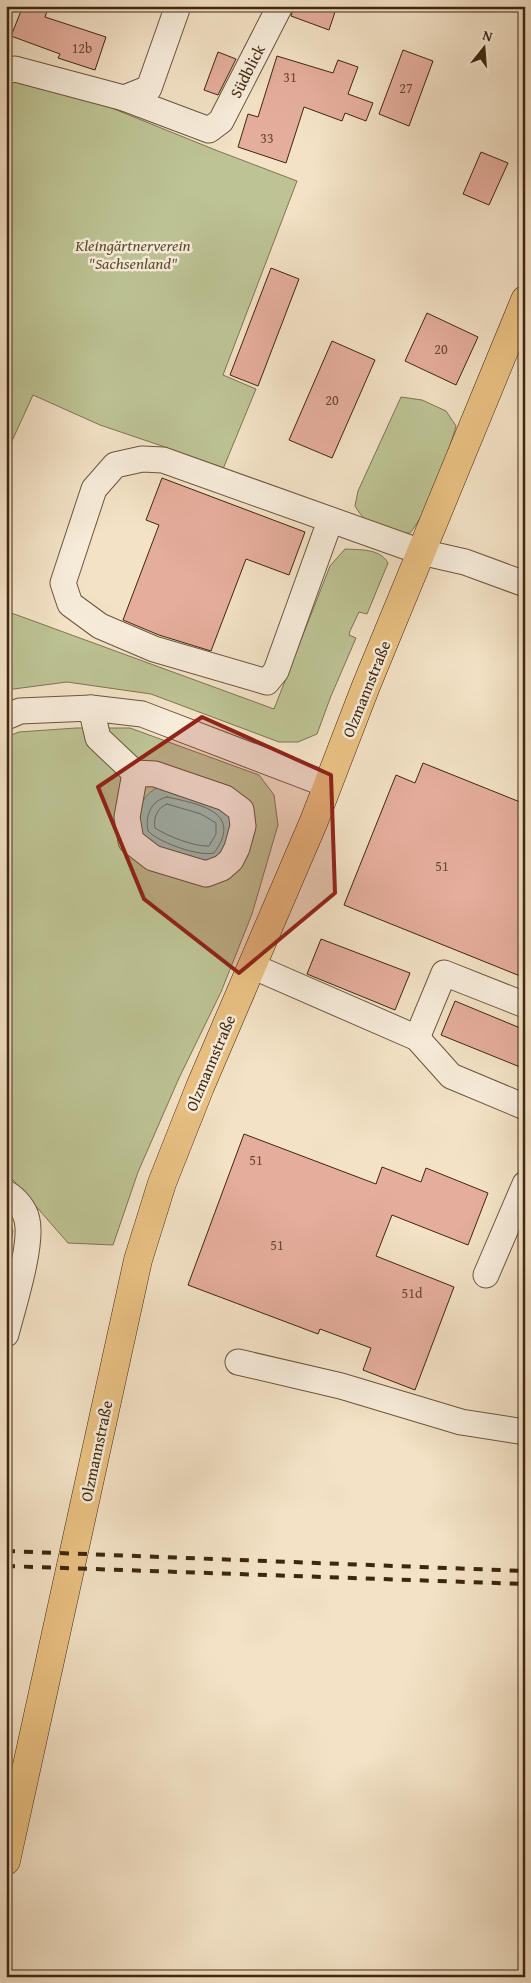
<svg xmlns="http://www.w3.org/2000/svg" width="531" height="1983" viewBox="0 0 531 1983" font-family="'Gentium Book Plus',serif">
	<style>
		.green { fill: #bdc394; stroke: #7e7452 }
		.water { fill: #9bbeb2; stroke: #768171 }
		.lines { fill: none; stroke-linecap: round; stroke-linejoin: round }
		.shore { stroke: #6c7260; stroke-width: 1 }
		.building { fill: #e5ad9c; stroke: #3e260f }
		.minor-casing { stroke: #6b553d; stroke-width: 27 }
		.major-casing { stroke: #3e260f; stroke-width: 29 }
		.minor { stroke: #f7ecda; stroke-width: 25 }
		.major { stroke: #eac183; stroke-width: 28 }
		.rail { stroke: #3e260f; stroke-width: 4; stroke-dasharray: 9 9; stroke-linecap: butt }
		.marked { fill: #8f2418; fill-opacity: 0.2; stroke: #8f2418; stroke-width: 4; stroke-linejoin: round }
		.labels { text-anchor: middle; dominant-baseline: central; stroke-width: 5; stroke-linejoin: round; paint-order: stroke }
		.number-label { font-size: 14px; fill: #684832 }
		.street-label { font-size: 16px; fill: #3e260f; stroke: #f7ecda }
		.park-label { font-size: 16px; font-style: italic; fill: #5e4d30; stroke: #f7ecda }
	</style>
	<rect width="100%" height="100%" fill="#f3e2c6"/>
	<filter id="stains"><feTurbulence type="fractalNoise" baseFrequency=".004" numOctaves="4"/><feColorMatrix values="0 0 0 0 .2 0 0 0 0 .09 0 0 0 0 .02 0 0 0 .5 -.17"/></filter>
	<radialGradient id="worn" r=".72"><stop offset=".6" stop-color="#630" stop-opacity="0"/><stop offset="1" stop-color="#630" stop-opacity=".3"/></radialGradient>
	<g class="green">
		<polygon points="15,75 82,96 218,151 297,181 223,375 256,389 223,469 162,446 100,425 33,395 6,454 6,93"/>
		<path d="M401,397l21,3 24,11 10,15c-8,28 -28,86 -46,107 -24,2 -43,-6 -55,-27l3,-15z"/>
		<path d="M345,549c14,1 35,-1 43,14l-21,51 -8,-2 -9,19 -1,4 7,3 -25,58 -14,38 -19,8h-19l-128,-48 -84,-12 -61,8v-79l268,98 56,-143z"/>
		<polygon points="76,728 130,728 259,775 274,795 278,825 252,914 221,992 179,1078 138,1172 113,1245 68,1243 6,1172 6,737 19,732"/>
		<polygon points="6,1208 13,1231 6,1271"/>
	</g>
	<path class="water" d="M158,787l74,26 2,26 -26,27 -65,-24c-3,-26 -10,-40 15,-55z"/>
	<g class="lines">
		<g class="shore">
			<path d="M167,797c32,7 77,15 47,56 -15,4 -56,-11 -66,-22 -3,-15 3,-31 19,-34z"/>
			<path d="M167,804l34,10 15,9v11l-7,12c-14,1 -42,-10 -54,-18 -2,-10 2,-20 12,-24z"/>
		</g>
	</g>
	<g class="building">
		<polygon points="23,6 49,6 45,17 106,37 95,70 58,58 60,54 11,36"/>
		<polygon points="294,6 337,6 329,30 291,16"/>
		<polygon points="403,50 433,61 409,126 379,114"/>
		<polygon points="218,52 236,59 218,95 204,90"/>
		<polygon points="277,56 333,73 338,60 358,67 348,94 373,103 366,121 345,113 342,121 304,107 286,163 238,147 248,114 258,117"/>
		<polygon points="481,152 508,163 489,205 463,194"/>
		<polygon points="271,268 299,279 258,386 230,375"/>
		<polygon points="427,313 478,337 456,385 405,361"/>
		<polygon points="332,341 375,360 332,458 289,440"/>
		<polygon points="162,478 305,532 289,575 246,559 211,651 159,635 123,620 159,525 146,520"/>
		<polygon points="423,763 525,804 525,978 344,905 396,775 415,783"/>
		<polygon points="321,939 410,973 395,1010 307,974"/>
		<polygon points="455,1001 525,1030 525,1069 441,1035"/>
		<polygon points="244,1134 376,1184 382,1167 421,1182 426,1168 488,1193 468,1245 392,1215 376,1256 454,1287 415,1390 363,1370 371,1348 320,1329 318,1334 188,1285"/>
	</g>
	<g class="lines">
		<defs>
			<g id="minor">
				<polyline points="6,71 15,69 124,98 209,130 221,121 280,6"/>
				<polyline points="124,98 149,88 178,6"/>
				<polyline points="330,521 276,671 267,682 154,649 100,626 70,604 63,583 94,489 115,465 142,459 163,460 421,552 465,562 525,584"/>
				<polyline points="91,708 98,738 135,773 155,774 225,798 241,810 243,826 237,848 231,860 222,868 206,874 153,858 131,841 127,817 135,773"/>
				<polyline points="6,717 20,711 91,708 142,714 328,785"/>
				<polyline points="252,966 417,1038 451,1076 525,1107"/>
				<polyline points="417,1038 444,973 525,1005"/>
				<path d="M6,1193c9,5 19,16 21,27 6,24 -14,87 -21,114"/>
				<polyline points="486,1275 525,1184"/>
				<polyline points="238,1362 341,1386 461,1422 525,1432"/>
			</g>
			<polyline id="major" points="6,1861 138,1260 162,1183 200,1087 314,821 366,686 525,300"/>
		</defs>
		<use href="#minor" class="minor-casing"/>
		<use href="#major" class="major-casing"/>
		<use href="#minor" class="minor"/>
		<use href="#major" class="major"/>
		<g class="rail">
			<polyline points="6,1551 525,1571"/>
			<polyline points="6,1566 525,1584"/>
		</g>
	</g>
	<path class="marked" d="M202,717l129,58 4,118 -96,80 -95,-74 -46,-112z"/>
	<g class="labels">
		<g class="number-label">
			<text x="82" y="48">12b</text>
			<text x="290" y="77">31</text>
			<text x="406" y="88">27</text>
			<text x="267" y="138">33</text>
			<text x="441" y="349">20</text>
			<text x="332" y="400">20</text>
			<text x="442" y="866">51</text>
			<text x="256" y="1160">51</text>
			<text x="277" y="1245">51</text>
			<text x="412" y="1293">51d</text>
		</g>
		<g class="street-label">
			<text transform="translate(247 71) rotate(-63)">Südblick</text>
			<text transform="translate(366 689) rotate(-68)">Olzmannstraße</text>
			<text transform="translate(210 1063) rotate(-67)">Olzmannstraße</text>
			<text transform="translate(96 1451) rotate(-78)">Olzmannstraße</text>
		</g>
		<g class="park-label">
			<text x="133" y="245">Kleingärtnerverein<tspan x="133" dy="18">"Sachsenland"</tspan></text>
		</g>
	</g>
	<rect width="531" height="1983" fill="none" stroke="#f3e2c6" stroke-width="25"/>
	<rect x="8" y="8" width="516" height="1968" fill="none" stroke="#3e260f" stroke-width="2.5"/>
	<rect x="12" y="12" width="506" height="1958" fill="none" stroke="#3e260f"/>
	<g transform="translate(484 48) rotate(17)" stroke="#f7ecda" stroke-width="4" paint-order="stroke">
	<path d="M0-4L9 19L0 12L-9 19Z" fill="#3e260f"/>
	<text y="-8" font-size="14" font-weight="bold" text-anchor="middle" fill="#3e260f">N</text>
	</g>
	<rect width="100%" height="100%" filter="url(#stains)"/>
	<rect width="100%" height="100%" fill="url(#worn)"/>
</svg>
